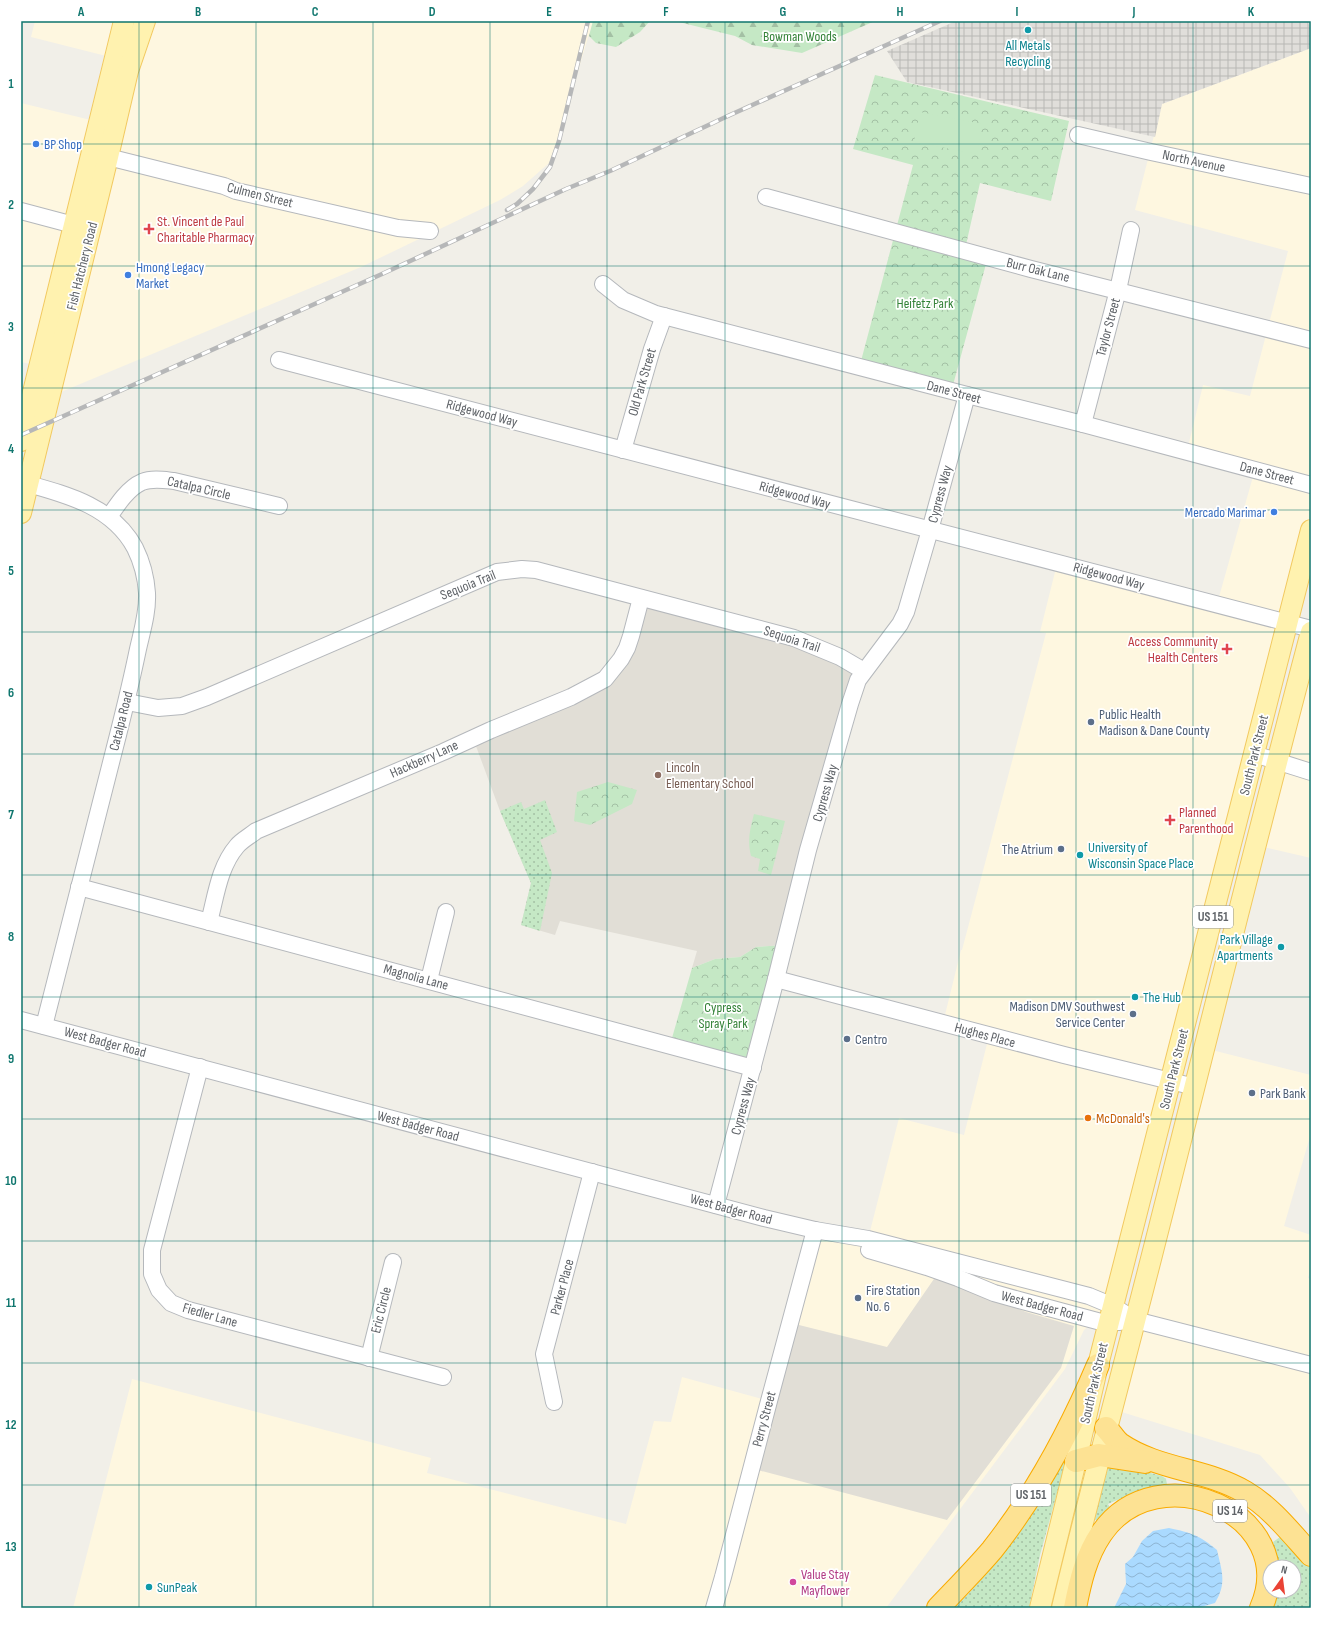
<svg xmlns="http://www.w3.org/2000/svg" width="1332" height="1629" viewBox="0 0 1332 1629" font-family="'Sofia Sans Condensed',sans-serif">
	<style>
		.commercial { fill: #fef7e0 }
		.industrial { fill: url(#industrial-grid) }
		.education { fill: #e1ded6 }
		.grass { fill: url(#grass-dots) }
		.forest { fill: url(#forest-firs) }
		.park { fill: url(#park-crowns) }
		.pitch { fill: #c5e8c5 }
		.water { fill: url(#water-waves) }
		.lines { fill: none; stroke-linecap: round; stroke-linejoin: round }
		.minor-casing { stroke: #b5b8bc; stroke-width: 18 }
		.major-casing { stroke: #f2c960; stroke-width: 22 }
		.highway-casing { stroke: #f9ab00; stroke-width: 24 }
		.minor { stroke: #fff; stroke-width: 16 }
		.major { stroke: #fff2af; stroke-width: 20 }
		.highway { stroke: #fde293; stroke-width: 22 }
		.rail-casing { stroke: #b6b7b8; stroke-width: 4.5 }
		.rail { stroke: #fff; stroke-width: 3; stroke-dasharray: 9; stroke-linecap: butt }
		.grid { fill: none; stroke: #0f766e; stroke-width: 1; stroke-opacity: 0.55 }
		.culture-dot { fill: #0f9aa8; stroke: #fff; stroke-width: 1.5 }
		.shop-dot { fill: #3f7fe0; stroke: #fff; stroke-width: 1.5 }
		.health-dot { fill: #e0444e; stroke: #fff; stroke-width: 1.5 }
		.service-dot { fill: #5c6f8a; stroke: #fff; stroke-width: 1.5 }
		.education-dot { fill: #8d6e63; stroke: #fff; stroke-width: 1.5 }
		.food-dot { fill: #e8710a; stroke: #fff; stroke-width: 1.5 }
		.hotel-dot { fill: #d1479c; stroke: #fff; stroke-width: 1.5 }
		.labels { text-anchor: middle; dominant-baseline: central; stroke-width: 3.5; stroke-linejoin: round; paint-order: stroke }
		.shield { fill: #fff; stroke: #8f9295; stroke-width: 1 }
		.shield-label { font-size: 13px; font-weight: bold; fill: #5f6368 }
		.park-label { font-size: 14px; fill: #348238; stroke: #fff }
		.culture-label { font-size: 14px; fill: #0d838f; stroke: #fff; text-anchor: start }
		.shop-label { font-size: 14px; fill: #366cbe; stroke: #fff; text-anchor: start }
		.street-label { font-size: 14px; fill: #5f6368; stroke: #fff }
		.health-label { font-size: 14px; fill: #be3a42; stroke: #fff; text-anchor: start }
		.service-label { font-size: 14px; fill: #4e5e75; stroke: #fff; text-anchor: start }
		.education-label { font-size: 14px; fill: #785e54; stroke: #fff; text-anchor: start }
		.food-label { font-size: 14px; fill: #c56008; stroke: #fff; text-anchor: start }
		.hotel-label { font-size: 14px; fill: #b23c85; stroke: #fff; text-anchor: start }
		.neatline { fill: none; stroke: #0f766e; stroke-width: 1.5 }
		.grid-label { font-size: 13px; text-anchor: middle; font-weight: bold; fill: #0f766e }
	</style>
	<defs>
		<pattern id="industrial-grid" width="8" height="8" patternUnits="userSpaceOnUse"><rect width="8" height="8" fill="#e0deda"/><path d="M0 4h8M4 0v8" fill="none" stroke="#b9b8b5"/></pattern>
		<pattern id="grass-dots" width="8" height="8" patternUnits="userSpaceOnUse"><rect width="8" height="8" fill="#c5e8c5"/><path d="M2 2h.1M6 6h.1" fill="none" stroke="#a3c0a4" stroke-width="1.8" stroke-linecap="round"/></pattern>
		<pattern id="forest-firs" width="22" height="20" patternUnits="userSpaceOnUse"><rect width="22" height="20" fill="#c5e8c5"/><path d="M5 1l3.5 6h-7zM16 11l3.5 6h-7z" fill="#a3c0a4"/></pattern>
		<pattern id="park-crowns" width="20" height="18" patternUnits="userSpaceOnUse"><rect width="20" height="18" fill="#c5e8c5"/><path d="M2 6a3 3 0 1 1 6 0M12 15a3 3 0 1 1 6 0" fill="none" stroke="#a3c0a4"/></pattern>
		<pattern id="water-waves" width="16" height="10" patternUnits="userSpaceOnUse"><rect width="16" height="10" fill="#aadaff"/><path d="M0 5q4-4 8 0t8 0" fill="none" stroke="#8eb4d2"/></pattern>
	</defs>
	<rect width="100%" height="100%" fill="#f1efe8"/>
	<g class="commercial">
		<polygon points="35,21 124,21 114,58 31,37"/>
		<polygon points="145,21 593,21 559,134 549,163 523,186 500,200 361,267 49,397"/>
		<polygon points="1311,48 1311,530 1113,1306 1084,1330 1065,1369 886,1608 73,1608 132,1379 431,1458 427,1473 626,1524 654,1421 671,1422 682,1377 769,1401 815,1230 868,1239 899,1118 964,1135 989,1036 943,1023 961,950 962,950 1046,633 1040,632 1056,568 1217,604 1254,473 1187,451 1203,385 1250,396 1288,251 1135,210 1162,104"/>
		<polygon points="21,103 99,122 39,366 21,362"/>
		<polygon points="1311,632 1311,858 1255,845"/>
		<polygon points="1204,1048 1311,1075 1311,1133 1284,1226 1311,1235 1311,1268 1308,1278 1311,1279 1311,1518 1290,1488 1260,1455 1112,1409"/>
	</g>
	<polygon class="industrial" points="956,21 1308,21 1311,33 1311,48 1162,104 1155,137 907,82 887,51"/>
	<g class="education">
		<polygon points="641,598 794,638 864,671 785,945 756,947 740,957 715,959 692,968 697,951 560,921 555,935 521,925 531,883 500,811 473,738 605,679"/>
		<polygon points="936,1276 1026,1312 1074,1326 1061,1368 947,1520 754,1469 795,1324 887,1347"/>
	</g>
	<g class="grass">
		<polygon points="545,800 557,832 540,840 552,873 540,931 521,925 531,883 500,811 521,802 524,809"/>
		<path d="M1064,1457h3l-27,98 -11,53h-74c22,-23 43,-47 62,-72 18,-25 33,-52 47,-79z"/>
		<polygon points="1109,1465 1120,1465 1162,1476 1166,1479 1167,1484 1138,1491 1108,1504 1111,1509 1099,1522 1094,1519"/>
		<polygon points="1280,1537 1311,1569 1311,1608 1273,1608 1278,1591 1294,1591 1294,1567 1279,1567 1273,1542"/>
	</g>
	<g class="forest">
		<polygon points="593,21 650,21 640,32 616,47 596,43 589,36"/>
		<polygon points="675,21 875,21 802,53 752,45 735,36"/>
	</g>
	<g class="park">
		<polygon points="875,75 1069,121 1051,201 980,183 963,258 986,264 953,385 861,361 913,165 853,149"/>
		<polygon points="608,782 637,790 632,804 590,825 574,821 577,792"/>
		<path d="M754,814l31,7 -14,54 -13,-4 2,-12 -9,-3c-4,-16 -1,-27 3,-42z"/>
		<polygon points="785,945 753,1068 670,1045 692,968 715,959 740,957 756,947"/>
	</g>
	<g class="pitch">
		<polygon points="920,112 982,124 977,154 914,142"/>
		<polygon points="917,255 932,258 929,272 914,269"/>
	</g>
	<path class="water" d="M1169,1528c23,5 30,7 48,22 5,22 10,33 -2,53l-18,5h-83l12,-24 -1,-20 8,-7 9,-16 11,-10z"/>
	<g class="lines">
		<defs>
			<g id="minor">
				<polyline points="1078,135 1151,152 1311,186"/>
				<polyline points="96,154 224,186 236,191 376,223 398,228 430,231"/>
				<polyline points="766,197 1031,269 1311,340"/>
				<polyline points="21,211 85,228"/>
				<polyline points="603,284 623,300 656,314 967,395 1083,424 1311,485"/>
				<polyline points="279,360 1311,629"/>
				<polyline points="1083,424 1118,290 1131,230"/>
				<polyline points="623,450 652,349 664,316"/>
				<path d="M21,482c43,12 91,23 114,66 7,14 11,30 12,45 1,19 -5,38 -9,56 -6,29 -13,58 -20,86 -25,97 -50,194 -74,291"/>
				<path d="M109,517c8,-12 19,-29 33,-35 10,-4 22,-2 32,-1l105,25"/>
				<polyline points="127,702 158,708 182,706 207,697 497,572 522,569 536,570 794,638 840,657 864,671"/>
				<polyline points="1254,754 1311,772"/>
				<polyline points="79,887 753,1068"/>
				<path d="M209,922c7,-26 10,-55 28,-76 5,-6 13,-10 19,-15l187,-79 48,-22 80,-33 34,-18 16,-20 6,-11 4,-12 10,-38"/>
				<polyline points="776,979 1064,1055 1195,1087"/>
				<polyline points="429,980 446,912"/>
				<polyline points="21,1020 764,1218 815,1230 868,1239 1089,1296 1113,1306 1135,1320 1311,1365"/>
				<polyline points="200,1067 152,1250 152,1274 159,1290 171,1303 188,1310 443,1377"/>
				<polyline points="716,1205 776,979 808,850 850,704 858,680 900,624 906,612 930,530 967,395"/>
				<polyline points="869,1250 927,1267 958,1278 994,1293 1019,1300 1101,1322 1120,1322"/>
				<polyline points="369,1358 393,1262"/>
				<polyline points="554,1402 544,1354 592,1172"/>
				<polyline points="714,1608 723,1577 769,1401 815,1230"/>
			</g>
			<g id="major">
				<polyline points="21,441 124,21"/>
				<polyline points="21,513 108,157 128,71 145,21"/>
				<polyline points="1040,1608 1076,1461 1098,1365 1311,530"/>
				<path d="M1062,1608c28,-118 60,-235 90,-353 53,-208 104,-416 159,-623"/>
			</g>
			<g id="highway">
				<path d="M1106,1428c5,5 9,12 14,16 38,26 86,25 125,48 26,15 46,41 66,63"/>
				<polyline points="1076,1461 1099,1455 1145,1462"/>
				<path d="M938,1608c18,-19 37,-38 54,-58 45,-57 78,-119 106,-185"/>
				<path d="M1075,1608c5,-26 11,-52 26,-74 56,-83 201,-19 160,74"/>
			</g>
		</defs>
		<use href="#minor" class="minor-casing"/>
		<use href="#major" class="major-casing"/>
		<use href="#highway" class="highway-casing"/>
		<use href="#minor" class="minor"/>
		<use href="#major" class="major"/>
		<use href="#highway" class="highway"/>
		<defs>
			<g id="rail">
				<polyline points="507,210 517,204 533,189 550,167 559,141 588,21"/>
				<polyline points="21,435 382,274 566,189 610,171 730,115 940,21"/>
			</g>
		</defs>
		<use href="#rail" class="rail-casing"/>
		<use href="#rail" class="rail"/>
	</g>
	<path class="grid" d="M139,21v1587M256,21v1587M373,21v1587M490,21v1587M607,21v1587M725,21v1587M842,21v1587M959,21v1587M1076,21v1587M1193,21v1587M21,144h1290M21,266h1290M21,388h1290M21,510h1290M21,632h1290M21,754h1290M21,875h1290M21,997h1290M21,1119h1290M21,1241h1290M21,1363h1290M21,1485h1290"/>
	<g class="culture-dot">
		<circle cx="1028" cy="30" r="4"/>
		<circle cx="1080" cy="855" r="4"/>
		<circle cx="1281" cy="947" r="4"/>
		<circle cx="1135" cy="997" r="4"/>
		<circle cx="149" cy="1587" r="4"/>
	</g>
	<g class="shop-dot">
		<circle cx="36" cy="144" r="4"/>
		<circle cx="128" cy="275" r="4"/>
		<circle cx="1274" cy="512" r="4"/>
	</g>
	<g class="health-dot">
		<path d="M147 223h4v4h4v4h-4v4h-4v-4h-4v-4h4z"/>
		<path d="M1225 643h4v4h4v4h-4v4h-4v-4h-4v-4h4z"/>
		<path d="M1168 814h4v4h4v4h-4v4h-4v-4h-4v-4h4z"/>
	</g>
	<g class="service-dot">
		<circle cx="1091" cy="722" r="4"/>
		<circle cx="1061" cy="849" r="4"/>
		<circle cx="1133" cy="1014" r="4"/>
		<circle cx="847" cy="1039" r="4"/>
		<circle cx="1252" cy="1093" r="4"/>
		<circle cx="858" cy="1298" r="4"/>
	</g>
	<circle class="education-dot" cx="658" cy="775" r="4"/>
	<circle class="food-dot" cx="1088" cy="1118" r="4"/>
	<circle class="hotel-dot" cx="793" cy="1582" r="4"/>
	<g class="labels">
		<g class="shield">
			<rect x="1193" y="906" width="40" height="22" rx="3"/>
			<rect x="1011" y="1484" width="40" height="22" rx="3"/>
			<rect x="1213" y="1500" width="34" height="22" rx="3"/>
		</g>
		<g class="shield-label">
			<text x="1213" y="917">US 151</text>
			<text x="1031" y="1495">US 151</text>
			<text x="1230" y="1511">US 14</text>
		</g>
		<g class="park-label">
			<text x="800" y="36">Bowman Woods</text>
			<text x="925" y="303">Heifetz Park</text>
			<text x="723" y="1007">Cypress<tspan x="723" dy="16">Spray Park</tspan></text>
		</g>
		<g class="culture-label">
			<text x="1028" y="45" text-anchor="middle">All Metals<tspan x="1028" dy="16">Recycling</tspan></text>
			<text x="1088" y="847">University of<tspan x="1088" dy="16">Wisconsin Space Place</tspan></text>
			<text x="1273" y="939" text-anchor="end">Park Village<tspan x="1273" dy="16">Apartments</tspan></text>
			<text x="1143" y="997">The Hub</text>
			<text x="157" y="1587">SunPeak</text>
		</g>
		<g class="shop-label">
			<text x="44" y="144">BP Shop</text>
			<text x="136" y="267">Hmong Legacy<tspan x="136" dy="16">Market</tspan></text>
			<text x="1266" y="512" text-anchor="end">Mercado Marimar</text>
		</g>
		<g class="street-label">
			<text transform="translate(1194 161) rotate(12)">North Avenue</text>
			<text transform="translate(260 195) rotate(14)">Culmen Street</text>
			<text transform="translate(82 266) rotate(-76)">Fish Hatchery Road</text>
			<text transform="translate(1038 270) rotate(14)">Burr Oak Lane</text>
			<text transform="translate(1108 327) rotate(-75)">Taylor Street</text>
			<text transform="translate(642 382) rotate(-74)">Old Park Street</text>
			<text transform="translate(954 392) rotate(15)">Dane Street</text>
			<text transform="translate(482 413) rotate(15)">Ridgewood Way</text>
			<text transform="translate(1267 473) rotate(15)">Dane Street</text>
			<text transform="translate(199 488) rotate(13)">Catalpa Circle</text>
			<text transform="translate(940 494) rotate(-75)">Cypress Way</text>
			<text transform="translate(795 495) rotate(15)">Ridgewood Way</text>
			<text transform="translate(1109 576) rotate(15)">Ridgewood Way</text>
			<text transform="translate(468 585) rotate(-22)">Sequoia Trail</text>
			<text transform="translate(792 639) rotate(18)">Sequoia Trail</text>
			<text transform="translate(121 721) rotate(-76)">Catalpa Road</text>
			<text transform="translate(1254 755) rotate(-76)">South Park Street</text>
			<text transform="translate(424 759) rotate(-24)">Hackberry Lane</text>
			<text transform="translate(825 793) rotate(-74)">Cypress Way</text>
			<text transform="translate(416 977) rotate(15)">Magnolia Lane</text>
			<text transform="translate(985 1035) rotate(15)">Hughes Place</text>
			<text transform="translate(105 1042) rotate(15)">West Badger Road</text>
			<text transform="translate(1174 1069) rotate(-76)">South Park Street</text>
			<text transform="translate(743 1106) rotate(-75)">Cypress Way</text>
			<text transform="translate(418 1126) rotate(15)">West Badger Road</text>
			<text transform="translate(731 1209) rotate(15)">West Badger Road</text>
			<text transform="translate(562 1287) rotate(-75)">Parker Place</text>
			<text transform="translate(1042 1306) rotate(15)">West Badger Road</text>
			<text transform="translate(381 1310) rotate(-76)">Eric Circle</text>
			<text transform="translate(210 1315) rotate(16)">Fiedler Lane</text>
			<text transform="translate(1094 1383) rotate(-77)">South Park Street</text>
			<text transform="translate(764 1419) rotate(-75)">Perry Street</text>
		</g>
		<g class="health-label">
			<text x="157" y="221">St. Vincent de Paul<tspan x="157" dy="16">Charitable Pharmacy</tspan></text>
			<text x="1218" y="641" text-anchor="end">Access Community<tspan x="1218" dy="16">Health Centers</tspan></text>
			<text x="1179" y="812">Planned<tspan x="1179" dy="16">Parenthood</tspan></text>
		</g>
		<g class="service-label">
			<text x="1099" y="714">Public Health<tspan x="1099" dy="16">Madison &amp; Dane County</tspan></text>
			<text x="1053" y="849" text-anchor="end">The Atrium</text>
			<text x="1125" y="1006" text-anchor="end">Madison DMV Southwest<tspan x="1125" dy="16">Service Center</tspan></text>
			<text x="855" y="1039">Centro</text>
			<text x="1260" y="1093">Park Bank</text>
			<text x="866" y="1290">Fire Station<tspan x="866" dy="16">No. 6</tspan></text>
		</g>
		<g class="education-label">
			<text x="666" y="767">Lincoln<tspan x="666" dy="16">Elementary School</tspan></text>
		</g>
		<g class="food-label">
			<text x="1096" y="1118">McDonald's</text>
		</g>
		<g class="hotel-label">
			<text x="801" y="1574">Value Stay<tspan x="801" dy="16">Mayflower</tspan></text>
		</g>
	</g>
	<rect width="1332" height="1629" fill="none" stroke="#ffffff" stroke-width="44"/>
	<g transform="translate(1282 1579) rotate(14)"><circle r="19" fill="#ffffff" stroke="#bfc1c3"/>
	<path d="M0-3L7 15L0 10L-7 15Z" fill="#ea4335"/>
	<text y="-6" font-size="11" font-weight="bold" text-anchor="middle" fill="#5f6368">N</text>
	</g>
	<rect x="22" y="22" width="1288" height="1585" class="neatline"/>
	<g class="grid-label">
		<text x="81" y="16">A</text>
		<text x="198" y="16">B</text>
		<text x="315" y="16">C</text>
		<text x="432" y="16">D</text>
		<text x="549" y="16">E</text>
		<text x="666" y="16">F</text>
		<text x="783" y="16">G</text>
		<text x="900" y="16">H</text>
		<text x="1017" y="16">I</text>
		<text x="1134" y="16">J</text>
		<text x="1251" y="16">K</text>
		<text x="11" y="88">1</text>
		<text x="11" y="209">2</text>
		<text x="11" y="331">3</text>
		<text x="11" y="453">4</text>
		<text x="11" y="575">5</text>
		<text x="11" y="697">6</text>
		<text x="11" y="819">7</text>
		<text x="11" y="941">8</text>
		<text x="11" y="1063">9</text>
		<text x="11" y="1185">10</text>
		<text x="11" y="1307">11</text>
		<text x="11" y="1429">12</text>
		<text x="11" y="1551">13</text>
	</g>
</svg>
